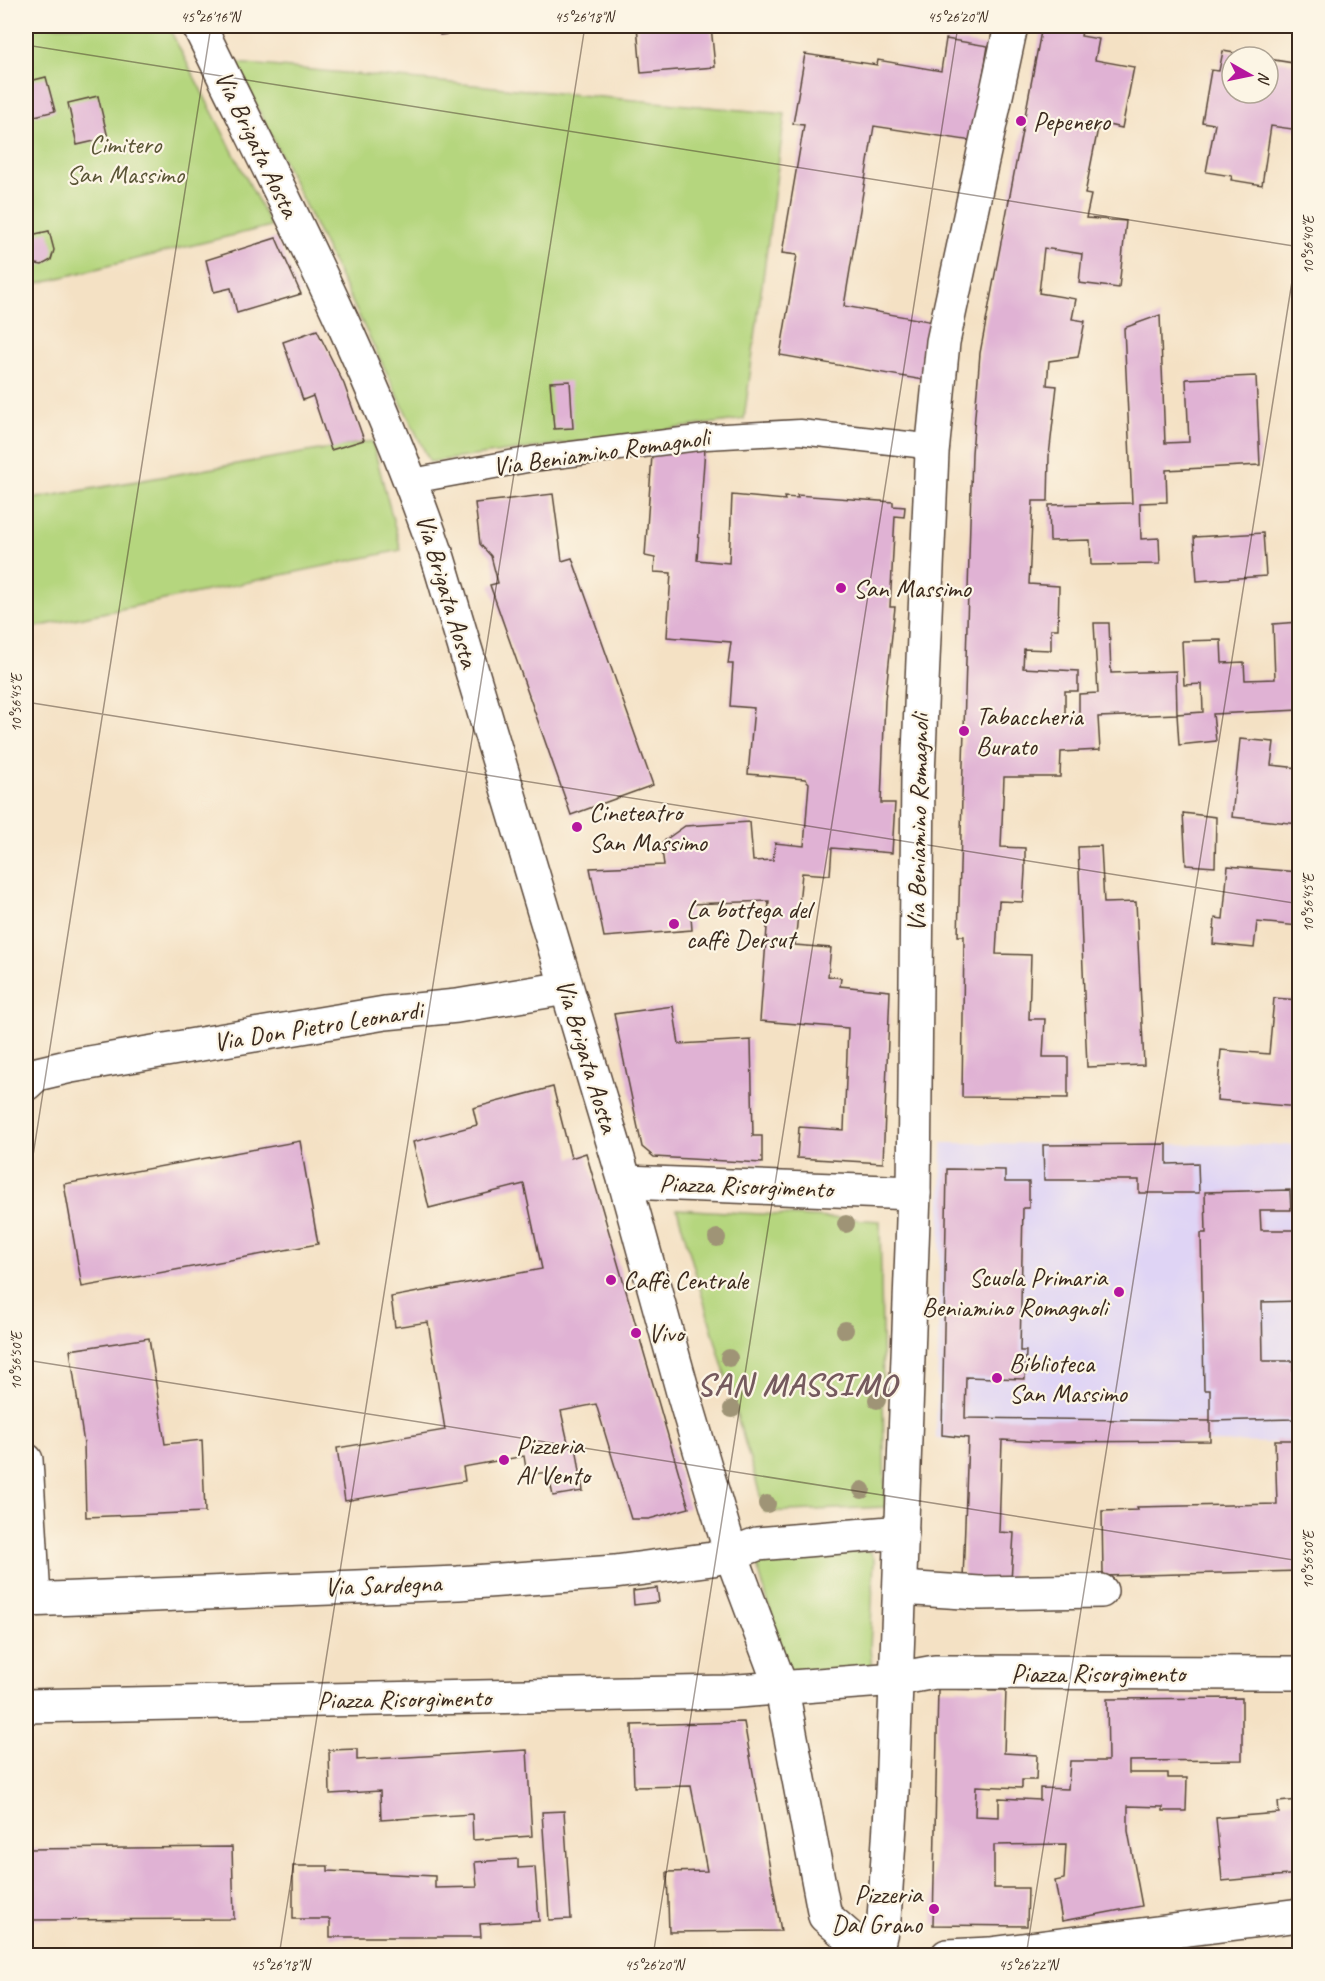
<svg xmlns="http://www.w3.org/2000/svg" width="1325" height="1981" viewBox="0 0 1325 1981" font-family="Caveat,sans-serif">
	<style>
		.built { fill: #dfd4f5 }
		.green { fill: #b5d67e; stroke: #78804e; stroke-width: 1.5 }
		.building { fill: #e0b2d4 }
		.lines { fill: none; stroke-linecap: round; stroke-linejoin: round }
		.pedestrian-casing { stroke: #574537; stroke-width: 27 }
		.minor-casing { stroke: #574537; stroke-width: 36 }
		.tertiary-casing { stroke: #574537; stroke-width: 36 }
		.secondary-casing { stroke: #574537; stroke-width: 36 }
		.pedestrian { stroke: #fff; stroke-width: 24 }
		.minor { stroke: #fff; stroke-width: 33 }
		.tertiary { stroke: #fff; stroke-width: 33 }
		.secondary { stroke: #fff; stroke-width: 33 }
		.tree { fill: #9f9476 }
		.ticks { fill: none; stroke: #3b2a1e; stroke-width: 1.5; stroke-opacity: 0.45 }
		.poi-dot { fill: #b5179e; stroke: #fcf5e5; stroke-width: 2 }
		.labels { text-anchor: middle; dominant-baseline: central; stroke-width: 4.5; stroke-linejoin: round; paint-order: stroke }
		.poi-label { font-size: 26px; fill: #3b2a1e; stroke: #fcf5e5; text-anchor: start }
		.park-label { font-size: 26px; fill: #5a5536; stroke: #fcf5e5 }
		.street-label { font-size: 26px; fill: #3b2a1e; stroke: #fcf5e5 }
		.district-label { font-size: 32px; font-weight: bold; letter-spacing: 1.5px; fill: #755a5e; stroke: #fcf5e5 }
		.neatline { fill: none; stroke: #3b2a1e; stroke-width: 2 }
		.ticks-label { font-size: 15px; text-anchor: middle; fill: #3b2a1e }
	</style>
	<rect width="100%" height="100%" fill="#fcf5e5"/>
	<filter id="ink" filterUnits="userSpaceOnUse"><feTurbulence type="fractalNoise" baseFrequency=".0167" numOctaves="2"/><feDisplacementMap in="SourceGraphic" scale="12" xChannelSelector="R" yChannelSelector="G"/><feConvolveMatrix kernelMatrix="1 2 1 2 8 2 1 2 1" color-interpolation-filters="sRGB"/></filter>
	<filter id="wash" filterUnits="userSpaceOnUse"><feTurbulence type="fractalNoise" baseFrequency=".008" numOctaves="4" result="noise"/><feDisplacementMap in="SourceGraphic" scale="24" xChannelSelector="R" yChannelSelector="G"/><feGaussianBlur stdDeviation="1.35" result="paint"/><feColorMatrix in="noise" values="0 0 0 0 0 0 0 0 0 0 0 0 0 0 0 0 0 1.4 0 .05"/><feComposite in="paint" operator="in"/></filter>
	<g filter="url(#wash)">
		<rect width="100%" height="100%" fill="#f4e1c4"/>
		<polygon class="built" points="942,1143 1299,1145 1299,1443 936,1439"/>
		<g class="green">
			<polygon points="26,26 168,26 271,226 26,286"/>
			<polygon points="236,63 785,114 744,419 430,462"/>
			<polygon points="372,441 401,550 26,629 26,500"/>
			<polygon points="677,1209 880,1221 885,1507 765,1512"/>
			<polygon points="870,1551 874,1559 870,1648 872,1672 790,1677 757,1565 760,1556"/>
		</g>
		<g id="blocks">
			<g class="building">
				<polygon points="439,26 514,26 514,27 440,35"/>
				<polygon points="637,26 711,26 715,67 641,73"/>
				<polygon points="1042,26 1083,26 1081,36 1099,39 1095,60 1134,67 1122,128 1099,123 1085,194 1091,195 1086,218 1126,221 1119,288 1079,283 1082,254 1044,248 1039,293 1076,299 1072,319 1085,321 1078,357 1049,361 1047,385 1057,386 1049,456 1048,501 1033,501 1029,584 1059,586 1058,629 1051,629 1051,650 1024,649 1023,668 1078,671 1078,691 1065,691 1065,716 1079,717 1079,694 1098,693 1094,623 1109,623 1111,673 1176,671 1177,714 1098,717 1100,750 1061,752 1060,777 1004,777 1001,847 1025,848 1025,871 1023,902 999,901 996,954 1031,955 1029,1019 1045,1019 1043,1057 1068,1057 1068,1098 962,1097 964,936 958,936 972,453 980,353"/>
				<polygon points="946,39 988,46 972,141 874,126 844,306 934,322 923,380 780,355 797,255 782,253 804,125 793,124 805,54 877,65 878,60 941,71"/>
				<polygon points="1223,51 1252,56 1232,57 1232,93 1268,93 1268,59 1299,64 1299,130 1271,126 1262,185 1231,180 1232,176 1206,172 1215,124 1202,122 1211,70 1219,71"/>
				<polygon points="46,77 55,111 35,116 26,82"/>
				<polygon points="98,96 108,138 77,145 68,103"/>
				<polygon points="49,231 54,250 51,260 42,265 31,263 26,250 26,236"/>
				<polygon points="276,238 301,294 237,313 231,288 214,292 206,260"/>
				<polygon points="1160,315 1165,443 1189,442 1186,379 1256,376 1260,465 1166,470 1167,502 1140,503 1141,539 1159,538 1160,564 1091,565 1090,540 1050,541 1049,505 1132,503 1124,328"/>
				<polygon points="317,330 344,384 364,440 331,450 313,396 303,400 283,342"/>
				<polygon points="570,381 573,428 554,429 550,382"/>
				<polygon points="705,448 697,560 729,563 732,495 785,500 784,497 798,498 797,495 893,502 893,506 905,507 904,517 895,516 890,607 895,607 885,700 881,803 895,803 892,853 832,848 830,875 802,873 795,945 831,948 828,976 841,978 840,986 890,991 883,1163 797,1158 799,1127 844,1130 848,1028 760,1021 769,901 690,904 692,930 604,937 590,868 664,865 661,843 685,826 750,822 753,861 773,860 775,843 804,846 809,783 805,779 748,774 754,708 730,706 733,664 728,664 731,642 667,637 671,573 654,572 655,558 645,556 652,455"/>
				<polygon points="553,494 562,561 572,558 653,785 571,815 490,585 498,583 491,556 480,544 475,503"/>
				<polygon points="1263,533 1266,576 1197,581 1194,537"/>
				<polygon points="1299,622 1299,710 1213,714 1216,741 1179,745 1177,714 1203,712 1202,684 1184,685 1182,641 1221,640 1222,663 1244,662 1245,680 1275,679 1273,624"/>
				<polygon points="1240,739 1274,742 1271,765 1299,768 1299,824 1232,817"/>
				<polygon points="1183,813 1216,817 1215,867 1186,865"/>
				<polygon points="1101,846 1104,903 1136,902 1144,1065 1087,1067 1078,847"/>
				<polygon points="1228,866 1299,872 1299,926 1257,922 1254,948 1213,944 1215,918 1223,919"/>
				<polygon points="1274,998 1299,1000 1299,1107 1217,1100 1221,1050 1269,1054"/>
				<polygon points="673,1006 679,1044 751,1040 753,1136 762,1136 762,1163 654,1157 642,1147 614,1014"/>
				<polygon points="553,1087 571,1158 586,1153 689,1508 649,1519 631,1519 596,1404 561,1411 569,1447 576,1446 583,1491 553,1496 548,1472 527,1475 524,1456 463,1467 465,1481 345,1501 337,1448 445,1430 428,1322 395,1327 391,1297 542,1269 524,1184 429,1208 413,1142 477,1125 473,1108"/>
				<polygon points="300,1141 318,1244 82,1287 64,1184"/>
				<polygon points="1167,1144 1167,1164 1198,1163 1199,1193 1139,1193 1139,1180 1044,1180 1043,1145"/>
				<polygon points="947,1169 1005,1170 1005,1182 1029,1182 1029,1208 1023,1208 1020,1351 1026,1351 1025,1379 966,1377 965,1418 1210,1421 1210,1441 1043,1442 1002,1440 999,1532 1014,1533 1011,1581 963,1580 968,1438 942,1435"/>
				<polygon points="1290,1190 1291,1210 1260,1210 1261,1230 1299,1230 1299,1301 1262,1302 1263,1361 1293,1361 1294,1419 1210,1421 1210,1390 1204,1390 1201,1233 1206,1233 1205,1192"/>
				<polygon points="149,1338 165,1444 202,1440 205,1512 86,1517 84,1444 70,1350"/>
				<polygon points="1275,1440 1299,1440 1299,1571 1103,1576 1102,1511 1138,1510 1137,1507 1277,1504"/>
				<polygon points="657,1588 659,1602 634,1605 633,1591"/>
				<polygon points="938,1689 1006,1690 1004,1753 1037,1755 1036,1780 1022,1780 1022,1788 976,1786 975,1816 999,1817 999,1798 1040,1800 1040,1788 1068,1789 1070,1761 1108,1761 1107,1699 1242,1698 1242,1760 1129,1761 1129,1773 1168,1773 1168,1778 1187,1778 1186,1811 1163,1811 1163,1807 1128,1806 1128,1831 1142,1906 1062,1921 1055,1881 1064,1879 1066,1844 994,1845 994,1888 1028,1888 1027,1926 933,1925"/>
				<polygon points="744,1722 781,1931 669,1932 667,1872 707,1871 691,1786 634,1787 632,1725"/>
				<polygon points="357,1749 357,1760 527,1750 532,1836 473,1840 472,1814 381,1820 380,1791 330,1794 329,1750"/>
				<polygon points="1299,1800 1299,1874 1222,1881 1216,1818 1279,1813 1278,1802"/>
				<polygon points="564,1811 571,1919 549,1920 542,1812"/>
				<polygon points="232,1847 234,1919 26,1920 26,1849"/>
				<polygon points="518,1859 518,1868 535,1867 539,1921 480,1924 481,1937 330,1937 330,1919 293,1919 293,1866 328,1866 328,1871 435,1876 435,1888 477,1887 475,1862"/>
			</g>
		</g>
	</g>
	<g filter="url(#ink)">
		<use href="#blocks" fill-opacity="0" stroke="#574537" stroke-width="1.5"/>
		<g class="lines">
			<defs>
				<polyline id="pedestrian" points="412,481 532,459 706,437 800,432 917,445 932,453"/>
				<g id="minor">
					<polyline points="26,1084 37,1074 71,1066 385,1013 457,1006 566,988"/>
					<polyline points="625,1182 914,1193"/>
					<polyline points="26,1460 34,1599"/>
					<polyline points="731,1554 757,1544 902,1532"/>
					<polyline points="900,1588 980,1593 1101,1591"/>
					<polyline points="26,1706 726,1692 896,1679 935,1672 1300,1673"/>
				</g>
				<g id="tertiary">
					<path d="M199,26c85,174 176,347 239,532l187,624 59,214 47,158 51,136 43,226 46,40"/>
					<polyline points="26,1600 458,1583 615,1572 712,1559 731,1554"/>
					<polyline points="947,1956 990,1954 1300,1915"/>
				</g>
				<polyline id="secondary" points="875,1956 884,1919 892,1793 914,1193 918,775 932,453 943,342 1011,26"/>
			</defs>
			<use href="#pedestrian" class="pedestrian-casing"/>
			<use href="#minor" class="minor-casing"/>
			<use href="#tertiary" class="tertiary-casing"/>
			<use href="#secondary" class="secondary-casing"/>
			<use href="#pedestrian" class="pedestrian"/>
			<use href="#minor" class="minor"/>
			<use href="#tertiary" class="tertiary"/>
			<use href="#secondary" class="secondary"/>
		</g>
		<g class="tree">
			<circle cx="846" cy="1224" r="9"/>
			<circle cx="717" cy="1238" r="9"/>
			<circle cx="845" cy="1330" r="9"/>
			<circle cx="729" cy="1358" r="9"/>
			<circle cx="877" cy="1400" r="9"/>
			<circle cx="732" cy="1409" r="9"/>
			<circle cx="862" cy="1490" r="9"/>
			<circle cx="767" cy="1504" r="9"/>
		</g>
	</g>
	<path class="ticks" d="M26,45l1274,202M26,702l1274,202M26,1200l185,-1174M26,1360l1274,201M279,1956l306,-1930M653,1956l305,-1930M1026,1956l274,-1725"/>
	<g class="poi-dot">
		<circle cx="1021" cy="121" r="6"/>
		<circle cx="841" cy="588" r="6"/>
		<circle cx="964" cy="731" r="6"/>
		<circle cx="577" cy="827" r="6"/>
		<circle cx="674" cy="924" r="6"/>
		<circle cx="611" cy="1280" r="6"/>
		<circle cx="1119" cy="1292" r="6"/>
		<circle cx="636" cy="1333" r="6"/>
		<circle cx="997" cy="1378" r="6"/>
		<circle cx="504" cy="1460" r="6"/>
		<circle cx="934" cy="1909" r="6"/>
	</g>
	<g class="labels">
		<g class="poi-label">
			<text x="1033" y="121">Pepenero</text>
			<text x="853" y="588">San Massimo</text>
			<text x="976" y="716">Tabaccheria<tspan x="976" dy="30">Burato</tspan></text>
			<text x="589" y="812">Cineteatro<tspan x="589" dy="30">San Massimo</tspan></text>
			<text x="686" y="909">La bottega del<tspan x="686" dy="30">caffè Dersut</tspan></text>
			<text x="1107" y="1277" text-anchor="end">Scuola Primaria<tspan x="1107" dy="30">Beniamino Romagnoli</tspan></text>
			<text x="623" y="1280">Caffè Centrale</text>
			<text x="648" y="1333">Vivo</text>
			<text x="1009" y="1363">Biblioteca<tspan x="1009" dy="30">San Massimo</tspan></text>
			<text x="516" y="1445">Pizzeria<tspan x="516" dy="30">Al Vento</tspan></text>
			<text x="922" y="1894" text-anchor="end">Pizzeria<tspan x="922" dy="30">Dal Grano</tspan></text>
		</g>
		<g class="park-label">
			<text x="125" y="144">Cimitero<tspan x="125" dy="30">San Massimo</tspan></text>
		</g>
		<g class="street-label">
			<text transform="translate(257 144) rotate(64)">Via Brigata Aosta</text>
			<text transform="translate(601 452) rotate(-8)">Via Beniamino Romagnoli</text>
			<text transform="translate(447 591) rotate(73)">Via Brigata Aosta</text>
			<text transform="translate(918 823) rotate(-89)">Via Beniamino Romagnoli</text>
			<text transform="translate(318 1026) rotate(-9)">Via Don Pietro Leonardi</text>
			<text transform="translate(587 1056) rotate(73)">Via Brigata Aosta</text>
			<text transform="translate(746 1186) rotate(2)">Piazza Risorgimento</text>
			<text transform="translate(383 1585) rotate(-2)">Via Sardegna</text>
			<text x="1098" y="1673">Piazza Risorgimento</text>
			<text transform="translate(404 1699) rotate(-1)">Piazza Risorgimento</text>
		</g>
		<g class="district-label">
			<text x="797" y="1384">SAN MASSIMO</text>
		</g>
	</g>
	<rect width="1325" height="1981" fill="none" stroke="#fcf5e5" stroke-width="66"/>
	<g transform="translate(1250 75) rotate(99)"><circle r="28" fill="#fcf5e5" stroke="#afa495" stroke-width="1.5"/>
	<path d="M0-4.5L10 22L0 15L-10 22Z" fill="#b5179e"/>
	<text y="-9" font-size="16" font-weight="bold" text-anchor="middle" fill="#3b2a1e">N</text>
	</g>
	<rect x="33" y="33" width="1259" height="1915" class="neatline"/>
	<g class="ticks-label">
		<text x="210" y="22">45°26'16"N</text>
		<text x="584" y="22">45°26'18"N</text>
		<text x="957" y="22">45°26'20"N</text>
		<text transform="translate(1308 245) rotate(-90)" y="5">10°56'40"E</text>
		<text transform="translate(16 703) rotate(-90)" y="5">10°56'45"E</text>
		<text transform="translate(1308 903) rotate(-90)" y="5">10°56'45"E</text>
		<text transform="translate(16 1361) rotate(-90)" y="5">10°56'50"E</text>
		<text transform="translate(1308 1560) rotate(-90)" y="5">10°56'50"E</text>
		<text x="280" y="1970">45°26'18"N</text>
		<text x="654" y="1970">45°26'20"N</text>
		<text x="1028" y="1970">45°26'22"N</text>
	</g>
</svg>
